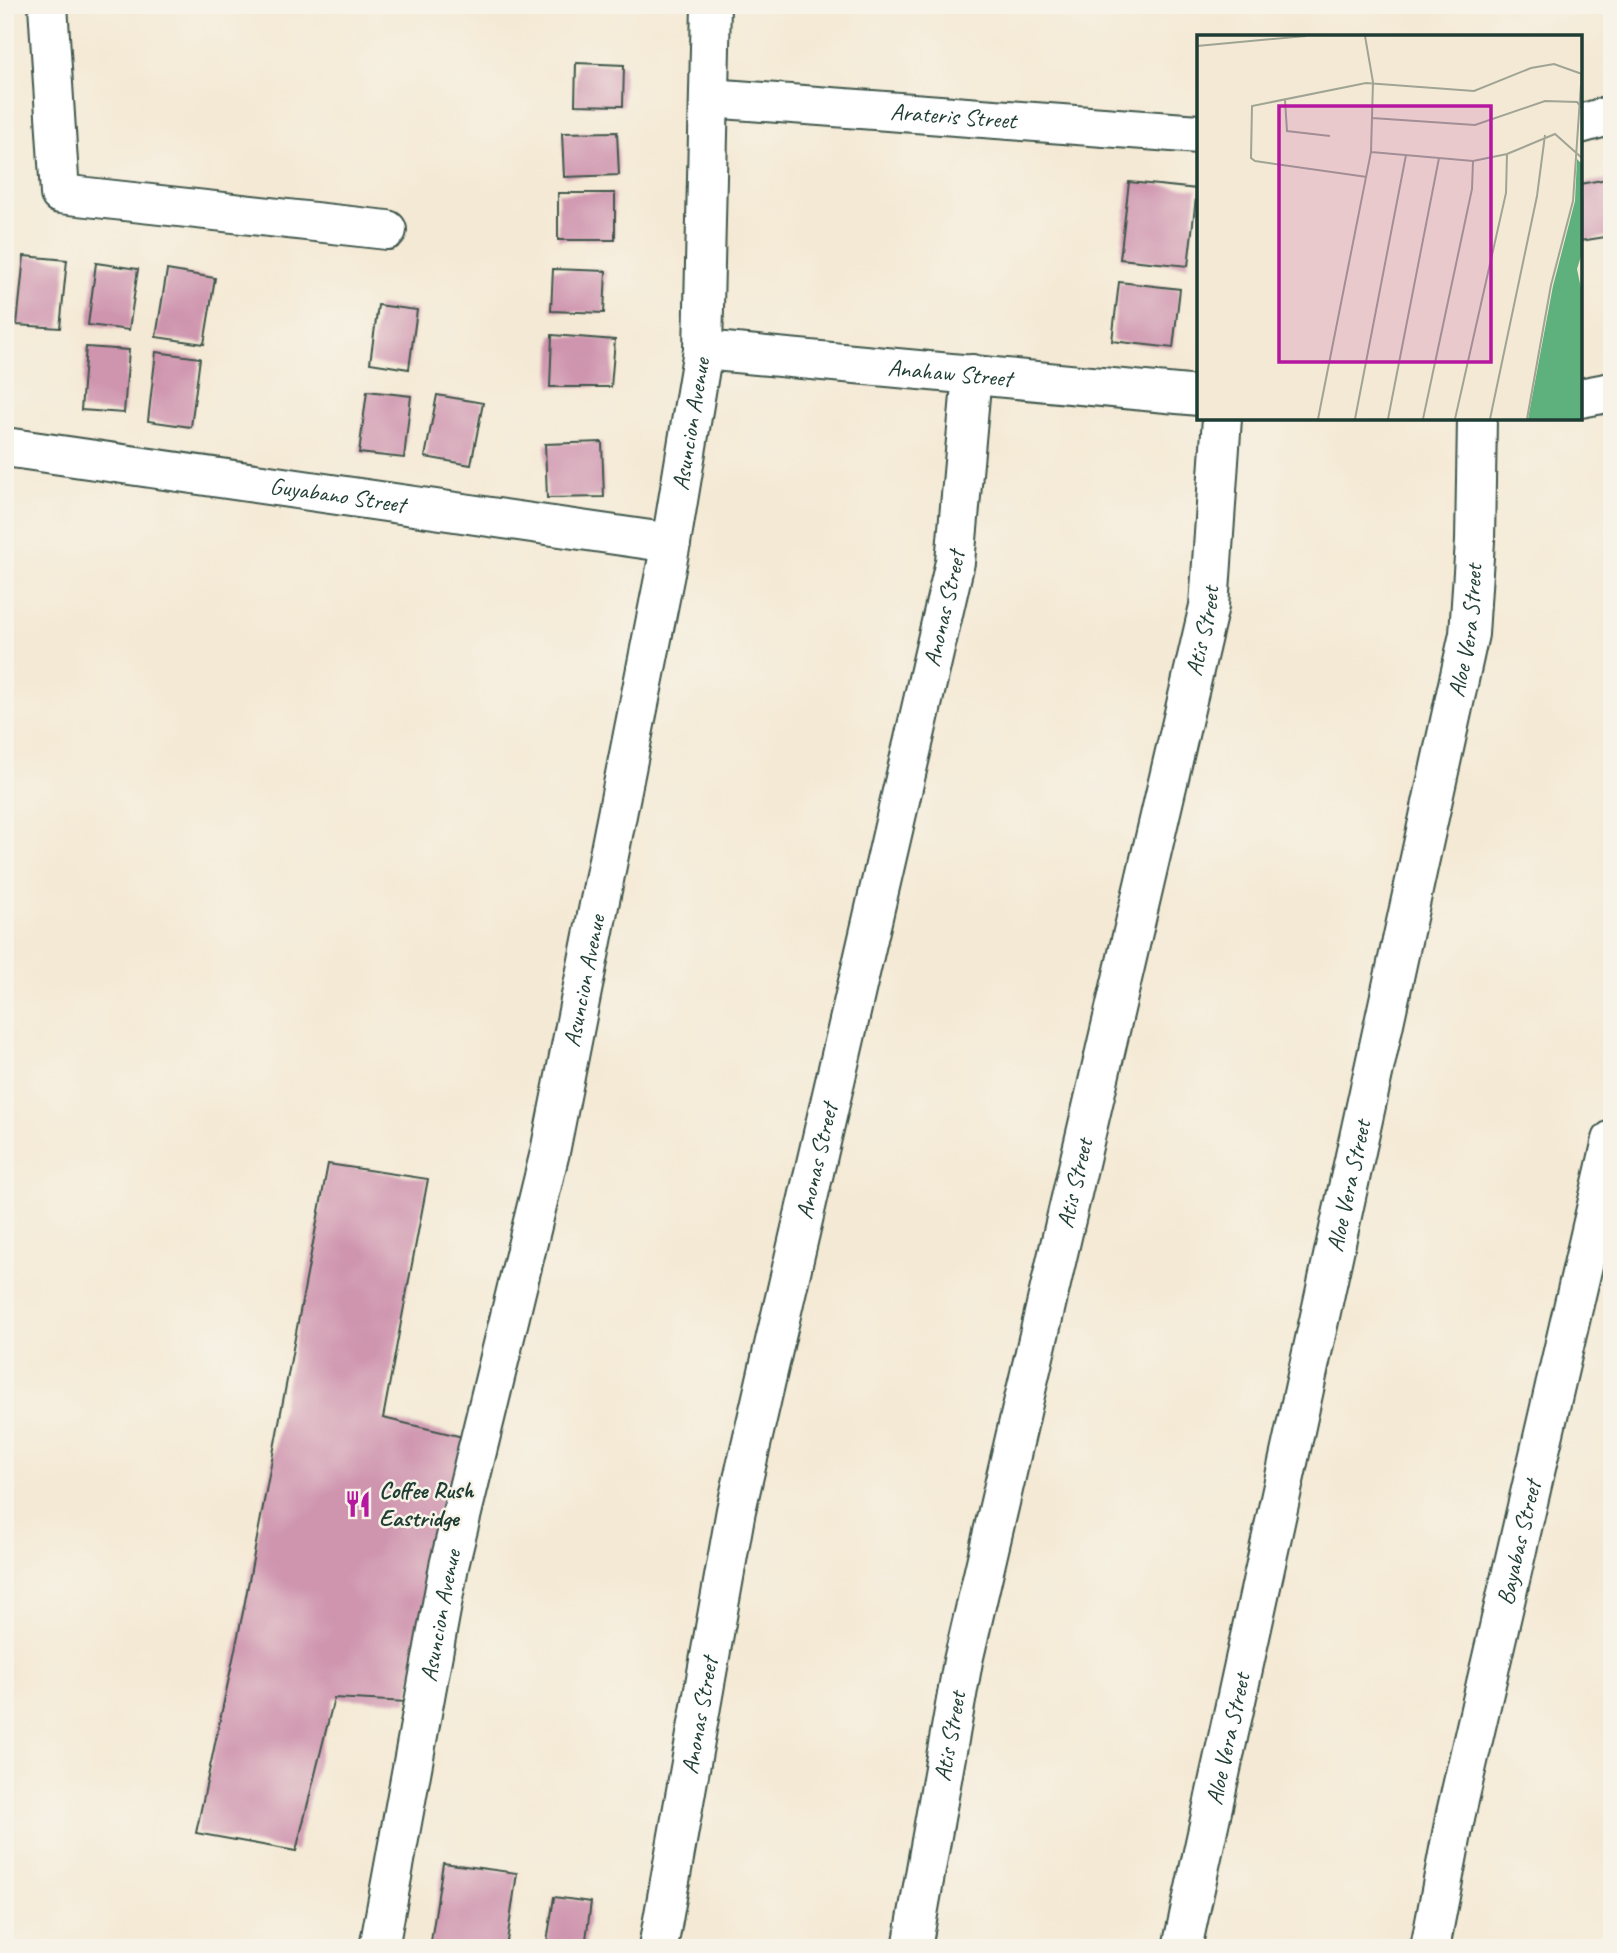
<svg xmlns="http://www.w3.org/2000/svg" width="1617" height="1953" viewBox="0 0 1617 1953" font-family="Caveat,sans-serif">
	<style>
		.building { fill: #cf95af }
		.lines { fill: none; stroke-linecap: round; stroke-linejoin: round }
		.minor-casing { stroke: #3f574c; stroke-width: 42 }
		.minor { stroke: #fff; stroke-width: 38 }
		.labels { text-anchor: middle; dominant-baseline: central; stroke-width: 5; stroke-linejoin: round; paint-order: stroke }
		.street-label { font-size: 24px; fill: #1f3d34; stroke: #f7f3e8 }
		.poi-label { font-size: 24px; font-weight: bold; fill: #1f3d34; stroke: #f7f3e8; text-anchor: start }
		.inset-road { fill: none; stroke: #9fa494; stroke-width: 2 }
		.view { fill: #b5179e; fill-opacity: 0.15; stroke: #b5179e; stroke-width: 3.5 }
		.inset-edge { fill: none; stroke: #1f3d34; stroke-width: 3.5 }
	</style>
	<rect width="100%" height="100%" fill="#f7f3e8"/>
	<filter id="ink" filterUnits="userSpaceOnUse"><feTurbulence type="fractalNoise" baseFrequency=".0143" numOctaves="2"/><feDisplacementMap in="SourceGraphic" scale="14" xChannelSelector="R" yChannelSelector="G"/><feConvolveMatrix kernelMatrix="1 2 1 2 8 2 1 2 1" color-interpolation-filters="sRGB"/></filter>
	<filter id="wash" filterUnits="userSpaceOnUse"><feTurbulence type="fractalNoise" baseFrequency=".00686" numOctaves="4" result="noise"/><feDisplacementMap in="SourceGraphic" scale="28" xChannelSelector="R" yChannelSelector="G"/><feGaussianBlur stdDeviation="1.57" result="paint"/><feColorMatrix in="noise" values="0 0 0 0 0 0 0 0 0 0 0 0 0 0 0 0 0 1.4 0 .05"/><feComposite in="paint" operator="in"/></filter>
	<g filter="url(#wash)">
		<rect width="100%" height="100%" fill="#f4e9d4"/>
		<g id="blocks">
			<g class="building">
				<polygon points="576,63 624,65 623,106 575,105"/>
				<polygon points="617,132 619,175 564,177 562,133"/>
				<polygon points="1612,178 1612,236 1580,241 1580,184"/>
				<polygon points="1129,182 1197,189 1188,266 1120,259"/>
				<rect x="558" y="193" width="57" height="47"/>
				<polygon points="24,256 67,260 60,328 17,325"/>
				<polygon points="96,263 138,269 129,330 88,325"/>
				<polygon points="553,269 606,271 604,313 551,311"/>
				<polygon points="167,270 215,278 204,344 156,337"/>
				<polygon points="1119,282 1180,289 1173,348 1112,341"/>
				<polygon points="378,305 417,310 409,369 370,363"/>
				<polygon points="552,335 615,340 611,387 550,387"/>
				<polygon points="86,347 129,350 124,413 81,410"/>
				<polygon points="156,352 200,358 191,427 148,421"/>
				<polygon points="367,391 411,396 404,458 359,453"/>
				<polygon points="437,395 483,403 471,465 425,457"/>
				<polygon points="602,442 604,497 547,498 545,444"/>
				<polygon points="328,1164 428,1179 383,1418 467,1438 407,1702 334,1698 296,1851 196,1833 243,1612"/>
				<polygon points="443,1863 517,1873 506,1948 430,1948"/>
				<polygon points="554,1897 591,1902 585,1947 547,1942"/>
			</g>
		</g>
	</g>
	<g filter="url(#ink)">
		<use href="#blocks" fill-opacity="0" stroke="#3f574c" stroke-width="2"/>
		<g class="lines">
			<defs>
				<g id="minor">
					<polyline points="48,5 60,194 387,230"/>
					<path id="s1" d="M709,98l490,36"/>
					<polyline points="1580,124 1612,115"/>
					<path id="s2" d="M703,350l496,46"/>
					<polyline points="1580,398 1612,392"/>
					<path id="s3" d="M5,447l666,96"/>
					<path id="s4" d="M379,1948l70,-382 101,-414 121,-609 32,-193 8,-345"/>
					<path id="s5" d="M658,1948l78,-438 219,-948 17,-188"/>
					<path id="s6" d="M912,1948l51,-287 246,-1055 13,-188"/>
					<path id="s7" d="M1182,1948l287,-1314 6,-93 2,-122"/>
					<path id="s8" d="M1430,1948l26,-135 156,-673"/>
				</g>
			</defs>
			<use href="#minor" class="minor-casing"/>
			<use href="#minor" class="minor"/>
		</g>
	</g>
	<defs>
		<symbol id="restaurant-bare" viewBox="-9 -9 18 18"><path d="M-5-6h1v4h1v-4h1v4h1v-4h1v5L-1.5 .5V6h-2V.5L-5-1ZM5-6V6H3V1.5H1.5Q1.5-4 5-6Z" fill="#b5179e" stroke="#f7f3e8" stroke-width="2.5" paint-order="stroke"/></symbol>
	</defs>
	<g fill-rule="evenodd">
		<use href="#restaurant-bare" x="339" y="1485" width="38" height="38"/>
	</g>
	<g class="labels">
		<g class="street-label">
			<text stroke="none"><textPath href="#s1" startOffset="245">Arateris Street</textPath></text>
			<text stroke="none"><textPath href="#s2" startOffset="248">Anahaw Street</textPath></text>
			<text stroke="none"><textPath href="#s4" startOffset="1556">Asuncion Avenue</textPath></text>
			<text stroke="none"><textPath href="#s3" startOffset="336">Guyabano Street</textPath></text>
			<text stroke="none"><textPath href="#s5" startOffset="1370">Anonas Street</textPath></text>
			<text stroke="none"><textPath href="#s6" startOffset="1349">Atis Street</textPath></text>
			<text stroke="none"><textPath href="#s7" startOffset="1348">Aloe Vera Street</textPath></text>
			<text stroke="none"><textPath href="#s4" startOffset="989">Asuncion Avenue</textPath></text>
			<text stroke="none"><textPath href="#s5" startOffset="803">Anonas Street</textPath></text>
			<text stroke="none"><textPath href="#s6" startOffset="782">Atis Street</textPath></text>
			<text stroke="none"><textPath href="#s7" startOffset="780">Aloe Vera Street</textPath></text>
			<text stroke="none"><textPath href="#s8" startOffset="415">Bayabas Street</textPath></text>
			<text stroke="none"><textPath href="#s4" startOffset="338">Asuncion Avenue</textPath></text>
			<text stroke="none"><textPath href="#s5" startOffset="236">Anonas Street</textPath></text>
			<text stroke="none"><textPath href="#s6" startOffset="215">Atis Street</textPath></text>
			<text stroke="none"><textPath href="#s7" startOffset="214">Aloe Vera Street</textPath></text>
		</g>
		<g class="poi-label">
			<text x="379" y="1490">Coffee Rush<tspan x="379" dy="28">Eastridge</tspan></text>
		</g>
	</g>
	<g transform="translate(1197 35)">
		<rect width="385" height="385" fill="#f4e9d4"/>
		<path d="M380,124l5,5v89l-5,16 5,24v126h-54l25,-133 22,-85z" fill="#5eb07c"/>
		<path class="inset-road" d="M0,11l109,-10M88,65l2,31 43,5M175,83l103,7 70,-24 32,1 5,6M174,117l102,9 34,-7 48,-20 27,24M170,142l-112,-16 -4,-3 1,-52 114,-23 108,8 57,-23 23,-4 28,10M121,384l53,-267 2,-70 -8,-46M158,384l51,-264M191,384l51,-261M226,384l49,-230 1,-28M258,384l51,-226 1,-39M293,384l47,-223 8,-61M330,384l24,-134 22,-84 9,-132"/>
		<path class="view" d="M82,71h212v256h-212z"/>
		<rect width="385" height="385" class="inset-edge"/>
	</g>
	<rect width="1617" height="1953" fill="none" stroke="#f7f3e8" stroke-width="28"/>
</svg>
